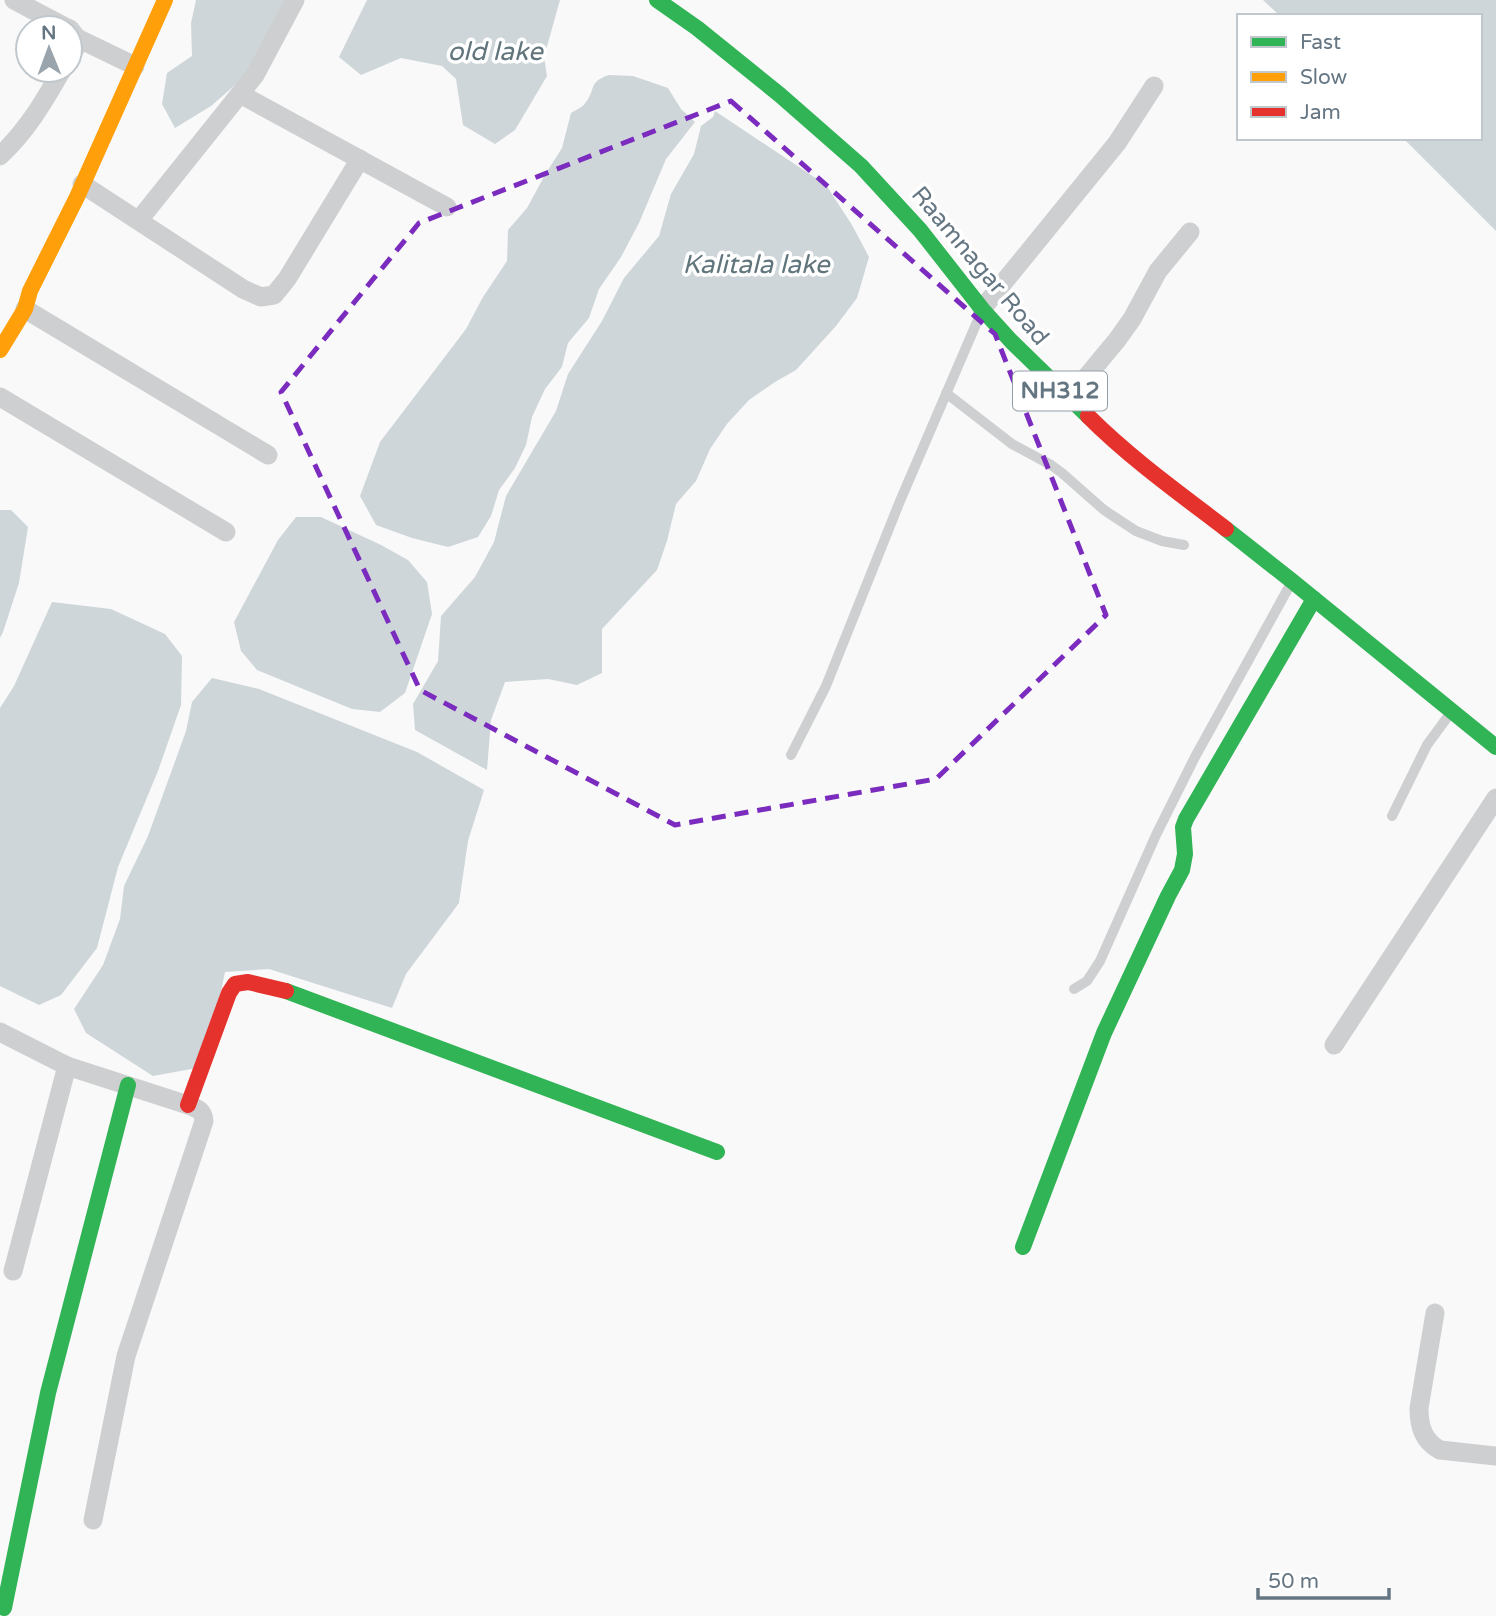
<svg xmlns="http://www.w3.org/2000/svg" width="1496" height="1616" viewBox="0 0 1496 1616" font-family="'Varela Round',sans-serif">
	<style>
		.water { fill: #ced6d9 }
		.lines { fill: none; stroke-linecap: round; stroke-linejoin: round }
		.lane { stroke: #cecfd0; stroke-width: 10 }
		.street { stroke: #cecfd0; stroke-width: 19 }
		.fast { stroke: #30b455; stroke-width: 16 }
		.slow { stroke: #ff9f0a; stroke-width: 16 }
		.jam { stroke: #e5322d; stroke-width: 16 }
		.marked { fill: none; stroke: #7b2cbf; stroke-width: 5; stroke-dasharray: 14 9; stroke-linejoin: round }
		.labels { text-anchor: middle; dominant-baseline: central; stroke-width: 7; stroke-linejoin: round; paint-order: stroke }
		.shield { fill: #fff; stroke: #939fa8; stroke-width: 2 }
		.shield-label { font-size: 23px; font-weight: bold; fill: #657683 }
		.street-label { font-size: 24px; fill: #657683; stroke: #fff }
		.water-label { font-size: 26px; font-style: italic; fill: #60757c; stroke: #fff }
	</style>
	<rect width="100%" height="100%" fill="#f9f9f9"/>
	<g class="water">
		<polygon points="196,0 285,0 250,72 211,106 175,128 162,104 167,73 192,56 191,23"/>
		<polygon points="367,0 560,0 544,57 547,76 515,130 495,144 463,125 456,79 442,66 401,58 361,75 339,57"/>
		<polygon points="1263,0 1496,0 1496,231 1403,138 1480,138 1480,16 1280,16"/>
		<path d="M609,75l24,1 35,12 13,21 14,13 -29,37 -27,64 -18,34 -22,32 -10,29 -21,25 -6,24 -17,22 -13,28 -6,28 -11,23 -16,22 -8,26 -13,21 -30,10 -36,-9 -36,-13 -16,-29 20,-54 86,-113 17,-32 24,-36 1,-31 19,-22 19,-35 16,-25 9,-35c5,-3 12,-6 15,-11 10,-13 2,-20 23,-27z"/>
		<polygon points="715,111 826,185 852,225 869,257 857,298 836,326 796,370 775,382 749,400 727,424 710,449 696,481 676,504 667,541 657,570 602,629 602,673 577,685 548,679 505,682 491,720 487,770 415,730 413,704 438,661 441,616 475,577 494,542 506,496 556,411 568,374 602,321 624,278 659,236 671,194 694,154 701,126 713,117"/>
		<polygon points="0,510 11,510 28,527 19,583 3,632 0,638"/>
		<polygon points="296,517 321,517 381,545 408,560 427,582 432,614 405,693 380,712 352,709 257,670 241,651 234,622 278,540"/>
		<polygon points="52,602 111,609 165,634 182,656 181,705 158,771 118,867 97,948 61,995 39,1005 0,986 0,708 14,686"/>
		<polygon points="212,678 259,689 417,752 484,790 468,841 459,903 406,974 392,1008 269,969 225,972 214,1024 197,1068 153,1076 86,1033 74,1009 103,965 120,919 124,886 148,836 186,731 192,702"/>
	</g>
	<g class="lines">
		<g class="lane">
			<polyline points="946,393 1012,444 1051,465 1062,473 1104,510 1136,531 1162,541 1184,545"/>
			<polyline points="791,755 826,686 900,501 980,315"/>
			<polyline points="1392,816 1427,745 1449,715"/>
			<polyline points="1074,989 1087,981 1100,961 1156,835 1195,757 1290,585"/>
		</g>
		<g class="street">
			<polyline points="14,0 67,28"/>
			<polyline points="70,29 77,38 75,49 70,57"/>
			<polyline points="77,38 135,66"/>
			<polyline points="240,94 447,207"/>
			<path d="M0,156c28,-27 43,-53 62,-86"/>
			<polyline points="82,184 243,289 261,297 274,295 287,279 360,159"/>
			<polyline points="139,220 255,75 295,0"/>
			<polyline points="25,309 268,455"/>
			<polyline points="982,309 1117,143 1154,86"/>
			<polyline points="0,397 226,532"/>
			<polyline points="1068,399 1117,340 1132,319 1158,271 1190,232"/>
			<path d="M0,1032l67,34 121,39c10,4 15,5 16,16l-78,235 -33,164"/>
			<polyline points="1334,1045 1496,798"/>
			<polyline points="13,1271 67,1066"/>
			<path d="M1435,1313l-16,95c0,18 4,33 21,42l56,6"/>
		</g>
		<g class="fast">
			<polyline points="657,0 697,28 780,95 861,166 920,230 982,309 1011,341 1088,416"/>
			<polyline points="1226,529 1292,581 1496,747"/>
			<polyline points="286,991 717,1152"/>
			<polyline points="1023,1247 1104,1033 1168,896 1182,870 1185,854 1183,827 1186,819 1314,599"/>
			<polyline points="4,1608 48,1393 128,1085"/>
		</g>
		<polyline class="slow" points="0,350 25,309 30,291 77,197 165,0"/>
		<g class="jam">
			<path d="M1088,416c42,42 91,77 138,113"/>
			<polyline points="188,1105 229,993 235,984 248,982 286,991"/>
		</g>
	</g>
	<path class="marked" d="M731,101l264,233 111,281 -170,164 -261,46 -255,-135 -139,-298 138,-169z"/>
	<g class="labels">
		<rect class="shield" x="1013" y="371.5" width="94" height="39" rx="5"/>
		<g class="shield-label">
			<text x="1060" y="391">NH312</text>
		</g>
		<g class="street-label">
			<text transform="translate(980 266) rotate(50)">Raamnagar Road</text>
		</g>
		<g class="water-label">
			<text x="495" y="51">old lake</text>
			<text x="756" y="264">Kalitala lake</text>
		</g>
	</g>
	<rect x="1237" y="14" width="245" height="126" fill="#ffffff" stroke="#c1c8cd" stroke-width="2"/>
	<rect x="1251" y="37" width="35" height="10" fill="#30b455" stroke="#c1c8cd" stroke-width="2"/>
	<text x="1300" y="49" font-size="21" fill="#657683">Fast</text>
	<rect x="1251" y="72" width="35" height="10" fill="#ff9f0a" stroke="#c1c8cd" stroke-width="2"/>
	<text x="1300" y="84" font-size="21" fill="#657683">Slow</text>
	<rect x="1251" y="107" width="35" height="10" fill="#e5322d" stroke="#c1c8cd" stroke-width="2"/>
	<text x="1300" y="119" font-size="21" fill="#657683">Jam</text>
	<g transform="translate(49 49) rotate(359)"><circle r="33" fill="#ffffff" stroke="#c1c8cd" stroke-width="2"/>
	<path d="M0-5L12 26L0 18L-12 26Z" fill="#99a4ac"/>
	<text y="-10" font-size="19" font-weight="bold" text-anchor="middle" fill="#657683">N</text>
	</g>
	<path d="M1258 1588v10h131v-10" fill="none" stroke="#657683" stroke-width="3.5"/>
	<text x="1268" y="1588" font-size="21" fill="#657683" stroke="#ffffff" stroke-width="5" paint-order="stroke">50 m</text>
</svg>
